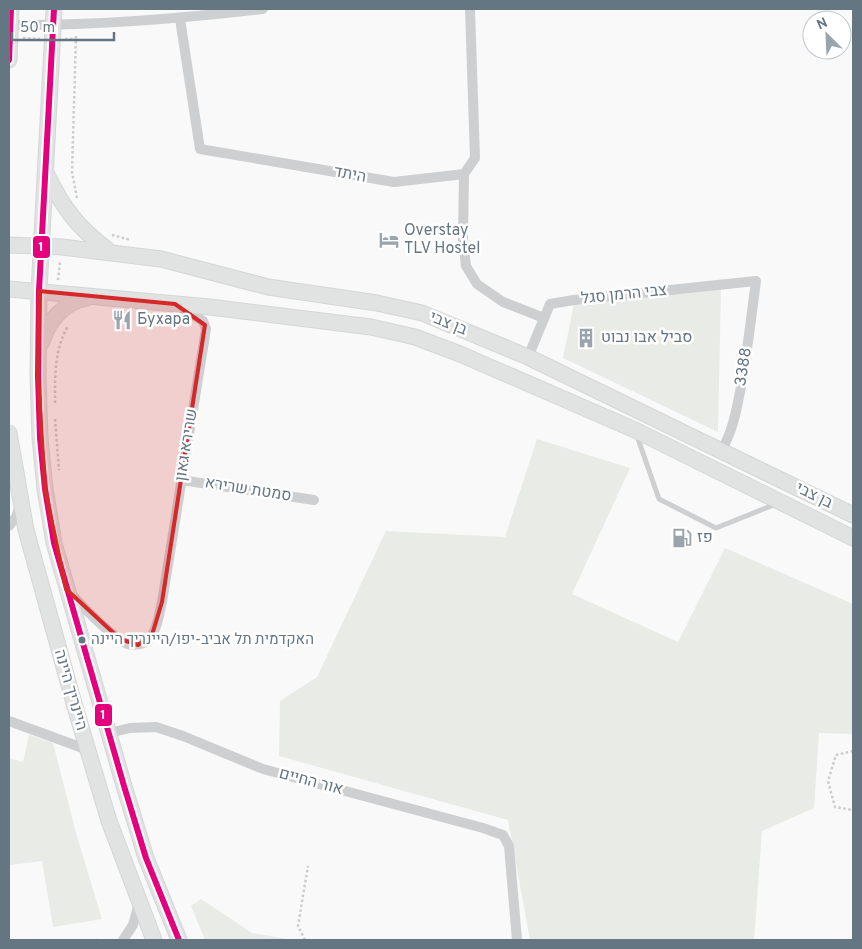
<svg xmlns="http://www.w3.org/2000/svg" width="862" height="949" viewBox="0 0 862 949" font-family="Overpass,Heebo,sans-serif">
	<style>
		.green { fill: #e8ebe6 }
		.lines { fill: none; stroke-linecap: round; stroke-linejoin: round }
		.secondary-casing { stroke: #d5d6d7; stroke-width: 17 }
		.path { stroke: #cbcccd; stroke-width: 2.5; stroke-dasharray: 2.5 2.5; stroke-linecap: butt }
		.lane { stroke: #cecfd0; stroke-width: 5 }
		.street { stroke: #cecfd0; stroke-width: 10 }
		.secondary { stroke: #e1e2e2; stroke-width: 15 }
		.bus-1-casing { stroke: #fff; stroke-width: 10 }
		.bus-1 { stroke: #e5007d; stroke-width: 6 }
		.marked { fill: #d62828; fill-opacity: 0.2; stroke: #d62828; stroke-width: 4; stroke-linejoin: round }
		.bus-dot { fill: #657683; stroke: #fff; stroke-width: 2 }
		.labels { text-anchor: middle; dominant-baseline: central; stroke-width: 5; stroke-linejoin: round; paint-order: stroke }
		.bus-label { font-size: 15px; fill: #657683; stroke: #fff; text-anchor: start }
		.street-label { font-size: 16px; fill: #657683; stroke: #fff }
		.poi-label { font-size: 16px; fill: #657683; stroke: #fff; text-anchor: start }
		.line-badge { stroke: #fff; stroke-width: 2 }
		.badge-label { font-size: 14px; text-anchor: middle; font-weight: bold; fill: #fff }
	</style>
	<rect width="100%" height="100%" fill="#f9f9f9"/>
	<g class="green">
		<polygon points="721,289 718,432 563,358 574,304"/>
		<polygon points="537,439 630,468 572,594 678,642 725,548 853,604 853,734 819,733 814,808 762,831 754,940 530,940 508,820 279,756 280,701 317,677 386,531 505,537"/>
		<polygon points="29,735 53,743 76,833 102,919 53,927 42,861 9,865 9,758 23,762"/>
		<polygon points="201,899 252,933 293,940 205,940 191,906"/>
	</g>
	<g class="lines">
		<defs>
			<g id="secondary">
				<polyline points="54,9 39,291 38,376 40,438 45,489 54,543 124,786 146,858 179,940"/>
				<polyline points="9,60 11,9"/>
				<path d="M46,173c17,35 31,54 63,78"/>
				<polyline points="9,245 62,247 161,259 268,287 377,303 422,313 528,357 853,515"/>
				<polyline points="9,289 210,307 371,327 415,337 460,354 635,430 853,538"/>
				<path d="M42,342c6,-21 22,-40 45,-44"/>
				<polyline points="9,433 26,530 75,707 109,821 154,940"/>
			</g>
		</defs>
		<use href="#secondary" class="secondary-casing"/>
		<g class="path">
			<polyline points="76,36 72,172 77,198"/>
			<polyline points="23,38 40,39"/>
			<polyline points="65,39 76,39"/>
			<polyline points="112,235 131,240"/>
			<polyline points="58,280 60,261"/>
			<path d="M55,403c0,-27 -1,-53 13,-77"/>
			<polyline points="55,419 59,470"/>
			<polyline points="853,751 836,755 828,781 835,807 853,810"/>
			<polyline points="95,940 100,940"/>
			<polyline points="305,940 298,926 308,866"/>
		</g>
		<polyline class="lane" points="637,436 659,499 716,528 776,504"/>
		<g class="street">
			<polyline points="180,19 200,149 394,182 464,174 475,158 470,9"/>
			<path d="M9,25c85,1 169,-6 254,-16"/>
			<polyline points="464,174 463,240 466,266 477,284 503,302 544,318"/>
			<path d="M528,357l22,-53 24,-4 182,-19c-5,37 -9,75 -16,111 -4,21 -8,41 -19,59"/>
			<polyline points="181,480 314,500"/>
			<polyline points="9,526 16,517 20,506"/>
			<path d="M70,593c14,15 38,40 55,50 6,3 16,2 22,-2 10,-8 12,-27 15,-39l44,-273 -3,-8 -24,-15"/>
			<polyline points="9,721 88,750"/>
			<polyline points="109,733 130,728 156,727 183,736 263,769 483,828 503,835 509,846 517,940"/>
			<polyline points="123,940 133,925 139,903"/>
		</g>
		<use href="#secondary" class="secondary"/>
		<defs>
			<g id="bus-1">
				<polyline points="54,9 39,291 38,376 40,438 45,489 54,543 124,786 146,858 179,940"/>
				<polyline points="9,60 11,9"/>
			</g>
		</defs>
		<use href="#bus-1" class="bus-1-casing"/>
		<use href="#bus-1" class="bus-1"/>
	</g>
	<path class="marked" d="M39,291l136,13 30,21 -43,277 -10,33 -14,10 -18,-6 -54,-50 -21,-100 -7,-113z"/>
	<defs>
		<symbol id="hotel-bare" viewBox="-9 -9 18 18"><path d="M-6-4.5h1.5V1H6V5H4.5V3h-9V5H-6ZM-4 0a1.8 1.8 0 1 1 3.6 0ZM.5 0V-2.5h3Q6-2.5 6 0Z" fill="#99a4ac" stroke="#fff" stroke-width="2.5" paint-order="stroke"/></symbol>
		<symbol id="restaurant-bare" viewBox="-9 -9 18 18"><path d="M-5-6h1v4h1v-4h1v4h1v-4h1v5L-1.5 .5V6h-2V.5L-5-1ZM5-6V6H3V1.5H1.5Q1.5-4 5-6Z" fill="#99a4ac" stroke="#fff" stroke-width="2.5" paint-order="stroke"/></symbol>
		<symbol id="building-bare" viewBox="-9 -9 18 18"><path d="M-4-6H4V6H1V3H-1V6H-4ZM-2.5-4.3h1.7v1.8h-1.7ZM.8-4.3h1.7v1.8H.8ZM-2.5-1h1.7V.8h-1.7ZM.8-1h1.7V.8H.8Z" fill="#99a4ac" stroke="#fff" stroke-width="2.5" paint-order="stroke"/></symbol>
		<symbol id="fuel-bare" viewBox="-9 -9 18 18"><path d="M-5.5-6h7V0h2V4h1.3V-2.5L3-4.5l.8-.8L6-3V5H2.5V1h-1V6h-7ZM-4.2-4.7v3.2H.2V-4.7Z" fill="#99a4ac" stroke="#fff" stroke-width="2.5" paint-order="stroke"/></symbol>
	</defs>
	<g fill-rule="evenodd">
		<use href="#hotel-bare" x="375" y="226" width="28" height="28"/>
		<use href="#restaurant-bare" x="108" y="306" width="28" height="28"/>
		<use href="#building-bare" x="572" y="324" width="28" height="28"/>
		<use href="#fuel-bare" x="668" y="524" width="28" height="28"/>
	</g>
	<circle class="bus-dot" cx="82" cy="640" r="4.5"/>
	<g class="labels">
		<g class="bus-label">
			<text x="91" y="640">האקדמית תל אביב-יפו/היינריך היינה</text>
		</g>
		<g class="street-label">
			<text transform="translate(350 175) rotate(10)">היתד</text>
			<text transform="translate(624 295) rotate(-6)">צבי הרמן סגל</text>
			<text transform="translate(448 324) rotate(22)">בן צבי</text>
			<text transform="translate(744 367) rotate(-81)">3388</text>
			<text transform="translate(187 445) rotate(-81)">שרירא גאון</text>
			<text transform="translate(248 490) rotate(9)">סמטת שרירא</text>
			<text transform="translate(814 496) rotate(26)">בן צבי</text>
			<text transform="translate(70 690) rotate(74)">היינריך היינה</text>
			<text transform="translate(311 782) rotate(15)">אור החיים</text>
		</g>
		<g class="poi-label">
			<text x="404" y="231">Overstay<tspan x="404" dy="18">TLV Hostel</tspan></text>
			<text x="137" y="320">Бухара</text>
			<text x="601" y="338">סביל אבו נבוט</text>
			<text x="697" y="538">פז</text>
		</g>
	</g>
	<g class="line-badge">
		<rect x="32" y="235" width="19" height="24" rx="5" fill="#e5007d"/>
		<rect x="94" y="703" width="19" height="24" rx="5" fill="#e5007d"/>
	</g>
	<g class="badge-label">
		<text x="41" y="251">1</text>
		<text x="103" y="719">1</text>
	</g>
	<rect width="862" height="949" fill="none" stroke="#657683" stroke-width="20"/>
	<g transform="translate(827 35) rotate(336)"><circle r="24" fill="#ffffff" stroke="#c1c8cd"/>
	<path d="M0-4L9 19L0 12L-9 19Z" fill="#99a4ac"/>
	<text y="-8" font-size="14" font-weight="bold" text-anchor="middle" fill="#657683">N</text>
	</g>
	<path d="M12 32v8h102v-8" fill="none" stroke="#657683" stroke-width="2.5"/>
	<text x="20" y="32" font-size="15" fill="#657683" stroke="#ffffff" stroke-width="4" paint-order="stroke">50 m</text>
</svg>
